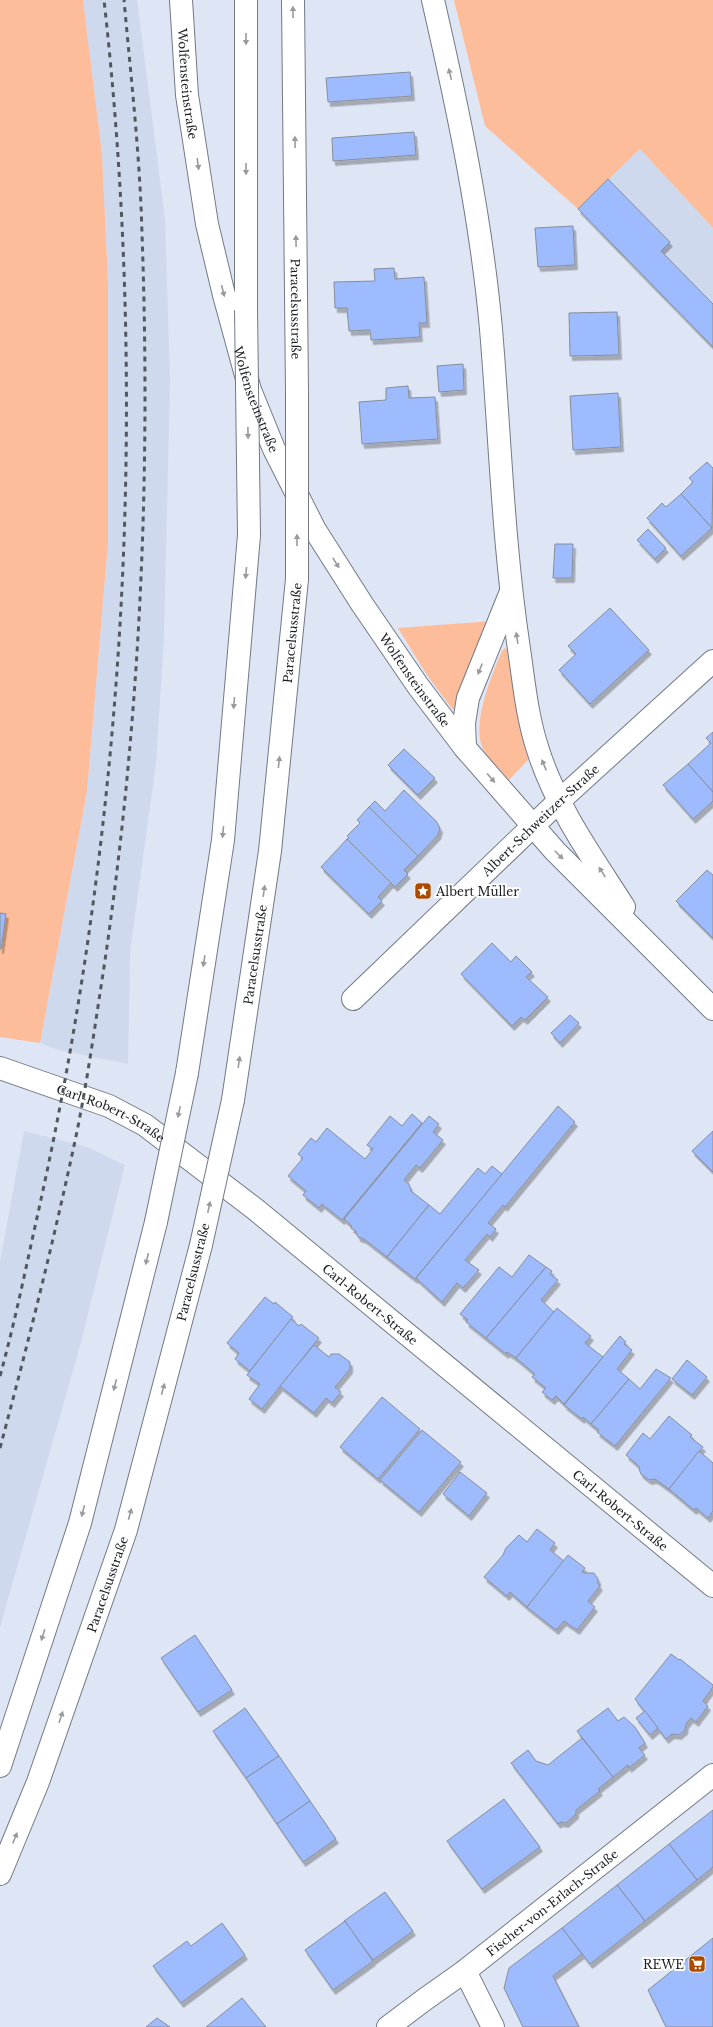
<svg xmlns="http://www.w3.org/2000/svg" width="713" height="2027" viewBox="0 0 713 2027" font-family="'Libre Baskerville',serif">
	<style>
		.built { fill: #ced9ee }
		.green { fill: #fdbd9b }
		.building { fill: #9dbbfd; stroke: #868d9b; filter: url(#shadow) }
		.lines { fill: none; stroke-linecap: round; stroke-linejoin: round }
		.minor-casing { stroke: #737987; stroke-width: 24 }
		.tertiary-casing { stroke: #737987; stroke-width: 24 }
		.secondary-casing { stroke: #737987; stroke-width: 24 }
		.minor { stroke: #fff; stroke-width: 22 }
		.tertiary { stroke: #fff; stroke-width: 22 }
		.secondary { stroke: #fff; stroke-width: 22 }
		.rail { stroke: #52575e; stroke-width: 3; stroke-dasharray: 5 5; stroke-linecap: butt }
		.secondary-bridge-casing { stroke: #737987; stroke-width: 24; stroke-linecap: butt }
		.secondary-bridge { stroke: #fff; stroke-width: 22 }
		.oneway { fill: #989a9c }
		.labels { text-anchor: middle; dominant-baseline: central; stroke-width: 4; stroke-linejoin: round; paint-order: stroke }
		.street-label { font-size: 12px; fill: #1b1e23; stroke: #fff }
		.poi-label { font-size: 12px; fill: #1b1e23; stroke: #fff; text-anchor: start }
	</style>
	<defs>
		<filter id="shadow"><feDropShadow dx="2.5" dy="4.5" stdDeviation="0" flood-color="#0004"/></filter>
	</defs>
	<rect width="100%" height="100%" fill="#dee5f4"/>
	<g class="built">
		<polygon points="83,0 137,0 165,219 170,382 164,636 156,763 130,952 128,1064 58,1050 40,1043 87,791 108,543 108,283 102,154"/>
		<polygon points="640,149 713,228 713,347 578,209"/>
		<polygon points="24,1131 87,1147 125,1165 81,1342 0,1627 0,1262"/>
	</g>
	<g class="green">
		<polygon points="0,0 83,0 102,154 108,283 108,543 87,791 40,1043 0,1037"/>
		<polygon points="454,0 713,0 713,228 640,149 578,209 485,126"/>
		<polygon points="492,621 453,710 427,675 398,628"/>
		<path d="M505,648l4,3c4,36 8,72 21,107l-21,22c-8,-10 -20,-20 -26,-31 -12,-26 9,-74 19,-98z"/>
	</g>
	<g class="building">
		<polygon points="410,72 412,96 328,102 326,78"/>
		<polygon points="414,132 416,155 333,161 332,138"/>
		<polygon points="608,179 670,242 661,251 713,304 713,347 578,209"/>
		<polygon points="573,226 575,265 538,267 535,228"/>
		<polygon points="394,268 395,279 424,277 427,323 419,323 420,337 371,340 370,330 349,331 347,308 335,308 334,282 375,281 374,269"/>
		<polygon points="617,312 619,355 570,356 569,313"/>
		<polygon points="463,364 464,390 439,392 437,366"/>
		<polygon points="408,386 409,398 435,397 438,439 362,444 359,402 386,400 386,388"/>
		<polygon points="618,393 621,447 573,450 570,396"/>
		<polygon points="707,462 713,468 712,528 681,494 693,482 689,478"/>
		<polygon points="681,494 712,528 681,556 647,518 662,503 666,507"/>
		<polygon points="648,529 666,548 655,559 637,540"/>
		<polygon points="555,544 573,544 572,578 553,578"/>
		<polygon points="610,608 649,650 590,704 559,670 576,654 568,646"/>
		<polygon points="713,732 713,792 688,764 711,743 706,738"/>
		<polygon points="404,749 435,778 418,795 388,765"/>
		<polygon points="688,764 713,792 713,801 693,819 663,785"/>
		<polygon points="404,790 436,821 440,828 438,835 418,856 369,807 375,801 385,811"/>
		<polygon points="369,807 418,856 404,870 408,874 395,887 347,839 349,838 347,836 360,823 357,820"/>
		<polygon points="347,839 391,883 378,897 382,901 369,914 321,867"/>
		<polygon points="707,870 713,875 713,938 676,901"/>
		<polygon points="0,913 6,914 1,949 0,949"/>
		<polygon points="492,943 511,962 516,956 532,972 526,977 548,997 525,1020 521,1017 512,1026 461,974"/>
		<polygon points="570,1015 579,1023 560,1043 551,1033"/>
		<polygon points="558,1106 575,1122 505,1207 503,1205 488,1223 496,1229 490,1237 487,1234 465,1260 479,1270 463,1288 457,1283 442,1302 416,1278"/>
		<polygon points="412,1114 422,1123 342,1220 322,1204 319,1208 303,1195 306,1191 288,1176 303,1158 298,1154 311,1138 316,1142 327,1128 365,1159 373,1149 367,1145 390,1116 402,1126"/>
		<polygon points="429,1116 439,1124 433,1132 443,1140 420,1168 416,1165 404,1180 409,1184 411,1191 429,1205 387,1257 364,1239 358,1237 356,1231 351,1228 352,1226 344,1219"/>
		<polygon points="713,1131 713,1172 692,1151"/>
		<polygon points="492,1166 502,1174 415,1279 387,1257 429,1205 440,1214 478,1168 485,1174"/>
		<polygon points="529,1255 546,1267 486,1338 466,1322 468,1320 460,1314 499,1267 512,1277"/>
		<polygon points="546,1267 552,1271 550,1274 558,1280 541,1300 554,1312 516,1358 507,1352 506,1354 486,1338"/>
		<polygon points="265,1297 274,1304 275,1302 293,1317 250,1371 235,1359 239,1353 227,1343"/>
		<polygon points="557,1308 591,1336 585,1343 603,1357 564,1404 556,1396 552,1400 542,1392 546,1388 532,1377 535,1374 516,1358"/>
		<polygon points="291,1319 299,1326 301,1324 319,1338 262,1409 249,1399 260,1384 247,1375"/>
		<polygon points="620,1336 626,1342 624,1344 632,1350 617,1369 629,1379 591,1424 583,1417 582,1419 564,1405"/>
		<polygon points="314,1345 329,1357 331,1354 339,1354 350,1362 350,1369 335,1387 341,1392 332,1403 326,1398 314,1413 280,1386"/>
		<polygon points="687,1360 707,1377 692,1395 672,1379"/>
		<polygon points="656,1369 671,1378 615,1446 597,1432 599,1430 591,1424 629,1379 640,1389"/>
		<polygon points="382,1397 420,1429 378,1479 340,1447"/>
		<polygon points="669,1416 692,1435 690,1437 703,1447 669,1489 655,1479 649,1480 641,1474 639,1469 640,1467 626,1455 643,1433 650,1439"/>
		<polygon points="422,1430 461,1462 419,1512 380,1480"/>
		<polygon points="699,1451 713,1463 713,1511 708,1518 696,1508 694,1510 669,1489"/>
		<polygon points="460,1472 487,1493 469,1516 443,1494"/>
		<polygon points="537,1529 555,1543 550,1550 564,1561 527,1607 510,1592 507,1596 484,1577 503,1555 506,1548 519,1535 527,1542"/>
		<polygon points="568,1555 585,1568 582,1572 584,1573 594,1573 598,1579 598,1584 600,1586 588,1601 595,1607 577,1630 564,1621 556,1630 527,1607"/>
		<polygon points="195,1635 232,1690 198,1712 161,1658"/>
		<polygon points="671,1654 679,1660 680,1659 713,1685 713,1687 703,1701 708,1706 696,1722 691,1718 686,1724 685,1730 679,1735 672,1734 666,1739 635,1699"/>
		<polygon points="245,1708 279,1756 246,1778 213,1731"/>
		<polygon points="608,1708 618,1721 624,1717 635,1727 645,1743 639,1748 645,1755 629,1768 628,1765 613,1777 577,1731"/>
		<polygon points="645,1711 658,1728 650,1735 636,1718"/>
		<polygon points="582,1738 613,1777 598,1789 600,1791 576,1810 576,1814 566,1823 560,1822 558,1824 511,1763 528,1750 536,1761 548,1765"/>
		<polygon points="279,1756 310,1801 277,1824 246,1778"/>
		<polygon points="504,1799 540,1847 482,1889 447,1841"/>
		<polygon points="310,1801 336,1839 303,1862 277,1824"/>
		<polygon points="713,1810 713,1867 697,1880 669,1844"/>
		<polygon points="669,1844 697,1880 645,1921 617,1885"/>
		<polygon points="617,1885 645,1921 590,1964 562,1928"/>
		<polygon points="385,1892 413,1931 373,1960 344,1921"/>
		<polygon points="345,1921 373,1961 333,1990 305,1950"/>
		<polygon points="222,1923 245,1955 181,2003 153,1966 187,1941 191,1946"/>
		<polygon points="562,1928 582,1954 553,1976 579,2027 523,2027 504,1988 509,1968"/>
		<polygon points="713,1938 713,2027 666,2027 648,1990"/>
		<polygon points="242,1998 266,2027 206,2027"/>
		<polygon points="157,2018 170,2027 146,2027"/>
	</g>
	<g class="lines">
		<defs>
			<g id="minor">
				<path id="s1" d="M353,999l206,-198 154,-140"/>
				<polyline points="465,1971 493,2027"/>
				<path id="s2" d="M388,2027l36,-27 41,-29 248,-196"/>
			</g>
			<g id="tertiary">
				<path id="s3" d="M0,1068l109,38 36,19 110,84 458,377"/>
			</g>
			<g id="secondary">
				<path id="s4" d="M181,0l6,95 20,129 17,71 26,95 24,59 41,81 47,74 56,82 47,62 90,103 158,158"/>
				<path id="s5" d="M293,0l4,392"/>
				<path d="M433,0c25,109 48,218 58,329 9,107 12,214 28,320 5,34 8,68 19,101 18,57 54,107 86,157"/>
				<polyline points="246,310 246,0"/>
				<polyline points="465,748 464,723 468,698 510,594"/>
				<polyline points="187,1073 223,840 249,535"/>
				<path id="s6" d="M233,1100l37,-249 27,-272"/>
				<polyline points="0,1766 80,1523 156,1222"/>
				<path id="s7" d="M0,1874l38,-92 88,-252 75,-285"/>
			</g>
		</defs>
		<use href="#minor" class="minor-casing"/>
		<use href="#tertiary" class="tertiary-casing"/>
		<use href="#secondary" class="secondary-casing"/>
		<use href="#minor" class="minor"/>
		<use href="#tertiary" class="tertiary"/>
		<use href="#secondary" class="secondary"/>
		<g class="rail">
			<path d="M0,1376c15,-54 26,-109 38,-163 88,-396 111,-810 66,-1213"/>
			<path d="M0,1448c27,-101 53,-204 75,-307 12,-57 20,-116 29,-174 36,-243 47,-487 38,-733 -2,-78 -11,-156 -18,-234"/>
		</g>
		<defs>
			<g id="secondary-bridge">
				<polyline points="246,310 249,535"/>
				<polyline points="297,579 297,392"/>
				<polyline points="156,1222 187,1073"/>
				<polyline points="201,1245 233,1100"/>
			</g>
		</defs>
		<use href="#secondary-bridge" class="secondary-bridge-casing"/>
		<use href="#secondary-bridge" class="secondary-bridge"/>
	</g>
	<defs><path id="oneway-solid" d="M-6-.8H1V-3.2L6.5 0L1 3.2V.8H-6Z"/></defs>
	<g class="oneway">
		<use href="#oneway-solid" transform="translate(293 12) rotate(-91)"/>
		<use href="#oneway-solid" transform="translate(246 39) rotate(90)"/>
		<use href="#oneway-solid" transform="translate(450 74) rotate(-103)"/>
		<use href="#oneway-solid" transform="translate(295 142) rotate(-91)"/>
		<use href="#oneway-solid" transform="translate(198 164) rotate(82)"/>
		<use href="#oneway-solid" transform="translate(246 169) rotate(90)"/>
		<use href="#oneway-solid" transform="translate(296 241) rotate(-91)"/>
		<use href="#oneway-solid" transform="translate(223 291) rotate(76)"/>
		<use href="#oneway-solid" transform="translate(248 433) rotate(89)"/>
		<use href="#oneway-solid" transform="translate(297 540) rotate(-90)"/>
		<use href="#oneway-solid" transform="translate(336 563) rotate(58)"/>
		<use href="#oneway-solid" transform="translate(246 573) rotate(95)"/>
		<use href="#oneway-solid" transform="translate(517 638) rotate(-99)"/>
		<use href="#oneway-solid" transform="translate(480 669) rotate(112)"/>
		<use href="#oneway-solid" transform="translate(234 703) rotate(95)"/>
		<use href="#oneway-solid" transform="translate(279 762) rotate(-84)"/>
		<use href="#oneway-solid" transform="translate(544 765) rotate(-113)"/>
		<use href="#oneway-solid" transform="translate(491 778) rotate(49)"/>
		<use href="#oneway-solid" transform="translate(223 832) rotate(95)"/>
		<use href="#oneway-solid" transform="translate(559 855) rotate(45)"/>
		<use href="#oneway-solid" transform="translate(602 872) rotate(-123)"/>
		<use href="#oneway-solid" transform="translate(264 891) rotate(-82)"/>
		<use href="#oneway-solid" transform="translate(204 961) rotate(99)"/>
		<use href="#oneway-solid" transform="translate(239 1062) rotate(-82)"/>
		<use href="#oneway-solid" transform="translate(179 1112) rotate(102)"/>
		<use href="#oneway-solid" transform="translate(209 1207) rotate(-78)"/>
		<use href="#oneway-solid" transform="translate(147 1259) rotate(104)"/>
		<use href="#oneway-solid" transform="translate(115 1385) rotate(104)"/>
		<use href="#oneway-solid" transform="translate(163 1389) rotate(-75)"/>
		<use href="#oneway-solid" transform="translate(83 1511) rotate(104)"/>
		<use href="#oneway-solid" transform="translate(130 1514) rotate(-75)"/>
		<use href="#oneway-solid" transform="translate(43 1635) rotate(108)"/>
		<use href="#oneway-solid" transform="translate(61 1717) rotate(-71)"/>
		<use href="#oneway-solid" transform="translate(15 1838) rotate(-68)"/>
	</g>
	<defs>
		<symbol id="sight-square" viewBox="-11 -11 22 22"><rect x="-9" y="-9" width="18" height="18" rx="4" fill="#aa4b00" stroke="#fff"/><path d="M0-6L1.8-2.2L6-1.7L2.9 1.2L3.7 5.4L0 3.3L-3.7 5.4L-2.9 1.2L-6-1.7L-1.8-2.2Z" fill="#fff"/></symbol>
		<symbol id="supermarket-square" viewBox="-11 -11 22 22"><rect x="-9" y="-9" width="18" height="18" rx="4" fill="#aa4b00" stroke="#fff"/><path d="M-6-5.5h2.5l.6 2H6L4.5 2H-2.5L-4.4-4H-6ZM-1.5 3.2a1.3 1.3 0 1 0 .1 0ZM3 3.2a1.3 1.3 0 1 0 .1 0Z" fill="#fff"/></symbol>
	</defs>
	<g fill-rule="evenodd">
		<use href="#sight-square" x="413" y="881" width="20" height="20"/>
		<use href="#supermarket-square" x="687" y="1954" width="20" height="20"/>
	</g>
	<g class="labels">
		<g class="street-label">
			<text stroke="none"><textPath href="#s4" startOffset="84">Wolfensteinstraße</textPath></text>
			<text stroke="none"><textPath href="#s5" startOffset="309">Paracelsusstraße</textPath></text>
			<text stroke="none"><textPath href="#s4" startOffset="408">Wolfensteinstraße</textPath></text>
			<text stroke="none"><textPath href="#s6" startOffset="471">Paracelsusstraße</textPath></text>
			<text stroke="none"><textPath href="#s4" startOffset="732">Wolfensteinstraße</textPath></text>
			<text stroke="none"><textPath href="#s1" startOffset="259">Albert-Schweitzer-Straße</textPath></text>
			<text stroke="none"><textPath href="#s6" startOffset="147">Paracelsusstraße</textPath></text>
			<text stroke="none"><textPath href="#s3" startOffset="120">Carl-Robert-Straße</textPath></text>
			<text transform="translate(193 1272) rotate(-76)">Paracelsusstraße</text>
			<text stroke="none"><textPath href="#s3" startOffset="444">Carl-Robert-Straße</textPath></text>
			<text stroke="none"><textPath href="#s3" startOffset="768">Carl-Robert-Straße</textPath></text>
			<text stroke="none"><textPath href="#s7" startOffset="309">Paracelsusstraße</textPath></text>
			<text stroke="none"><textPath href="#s2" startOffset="206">Fischer-von-Erlach-Straße</textPath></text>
		</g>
		<g class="poi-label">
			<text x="436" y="891">Albert Müller</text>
			<text x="684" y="1964" text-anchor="end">REWE</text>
		</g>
	</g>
</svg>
